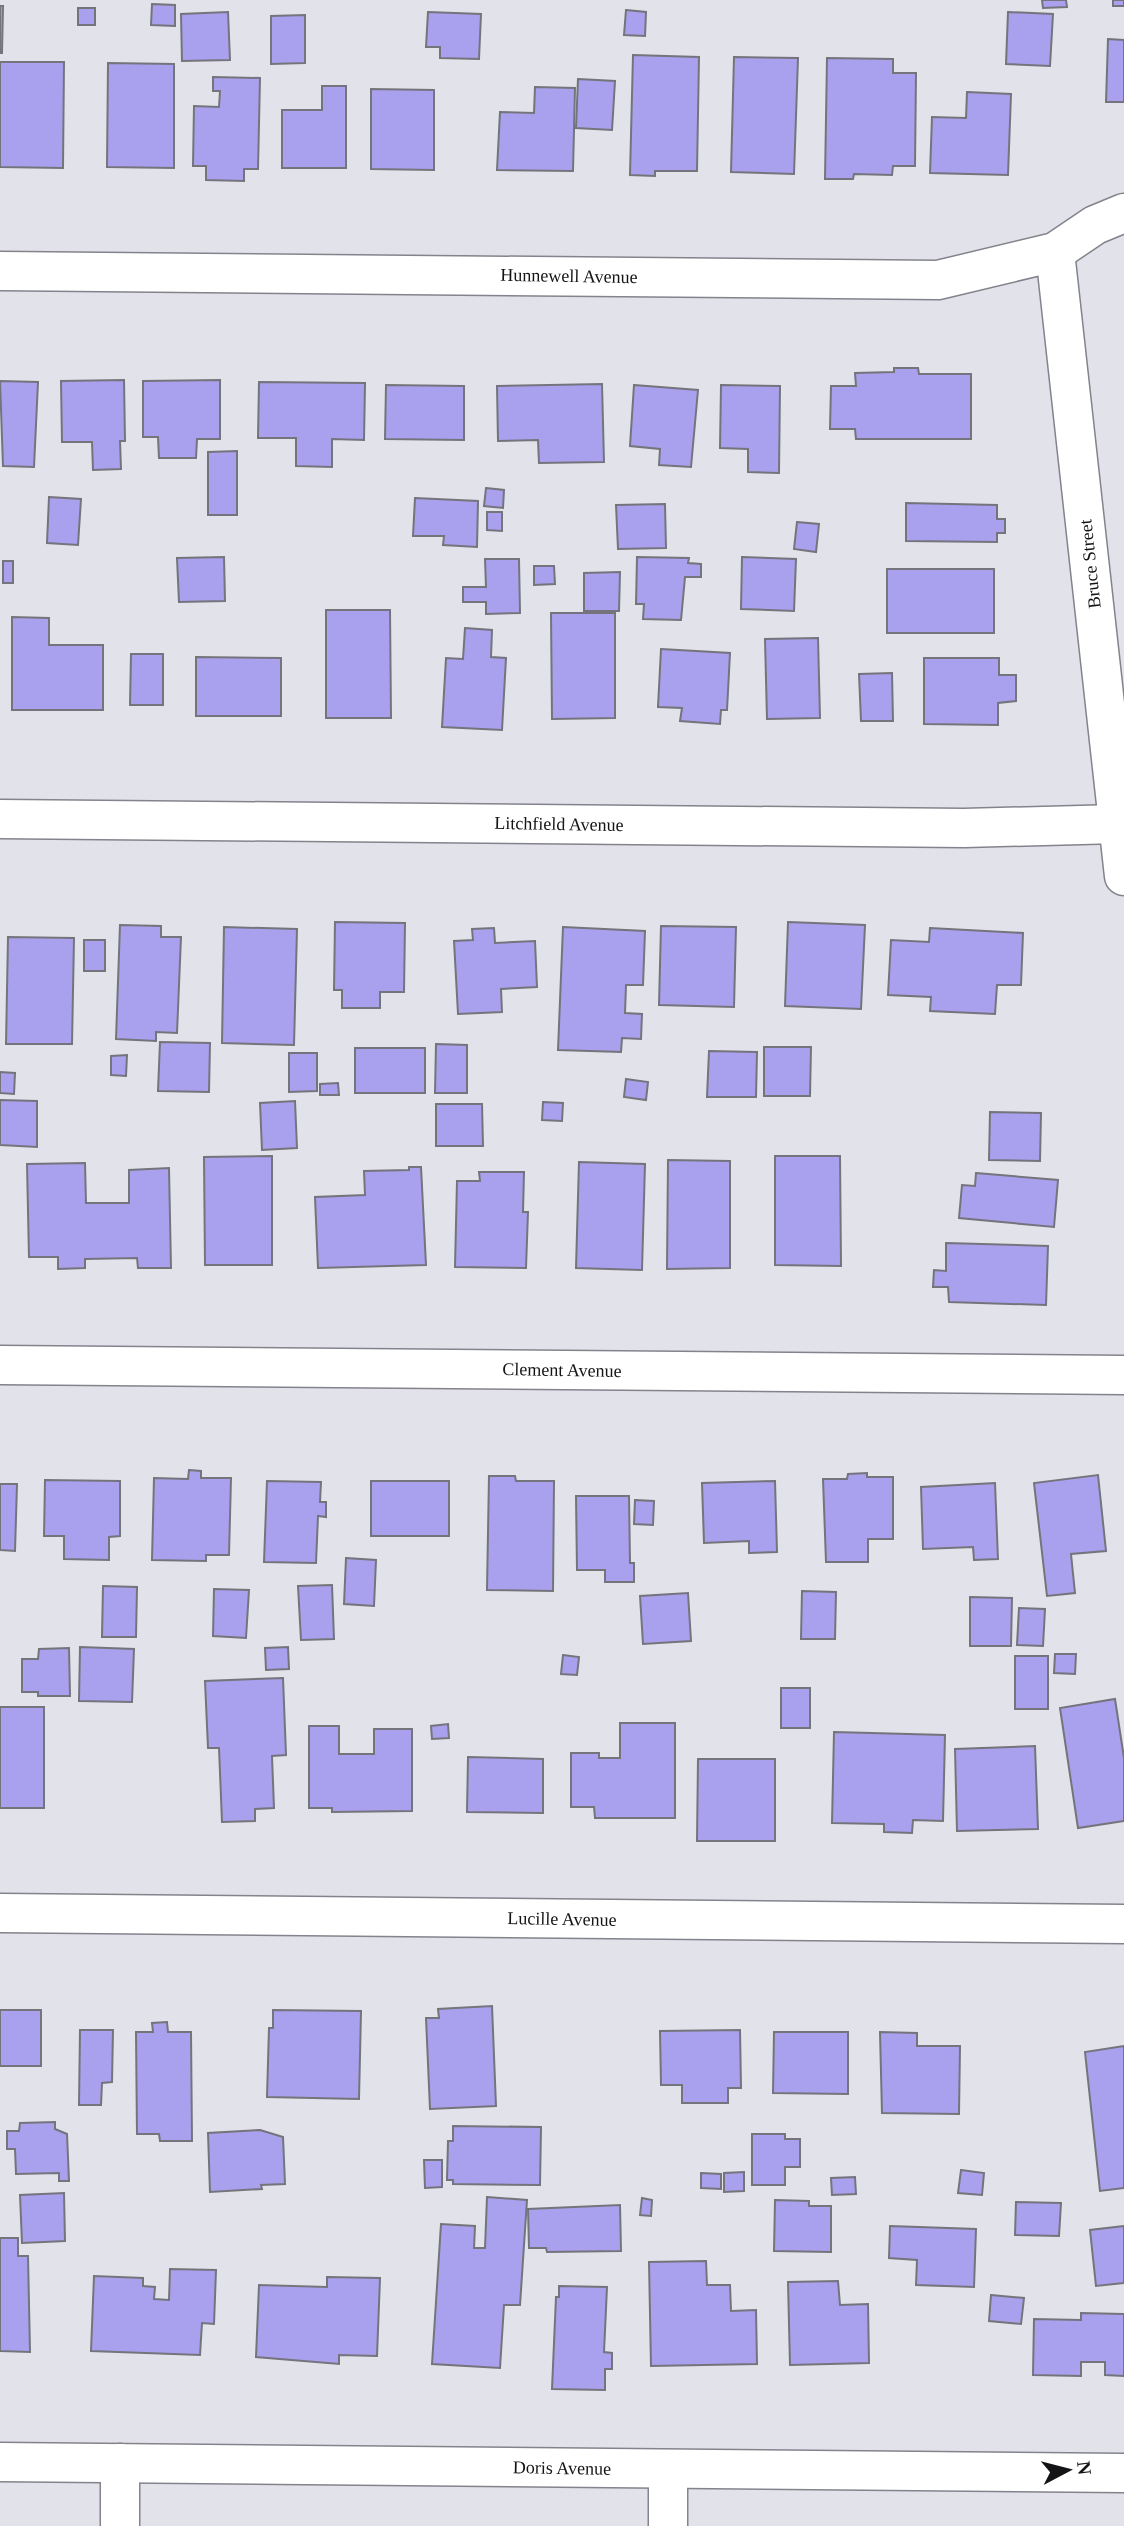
<svg xmlns="http://www.w3.org/2000/svg" width="1124" height="2526" viewBox="0 0 1124 2526" font-family="Georgia,serif">
	<style>
		.building { fill: #a9a1ed; stroke: #75747c; stroke-width: 2 }
		.lines { fill: none; stroke-linecap: round; stroke-linejoin: round }
		.minor-casing { stroke: #84838c; stroke-width: 41 }
		.minor { stroke: #fff; stroke-width: 38 }
		.labels { text-anchor: middle; dominant-baseline: central; stroke-width: 5; stroke-linejoin: round; paint-order: stroke }
		.street-label { font-size: 18px; fill: #141417; stroke: #fff }
	</style>
	<rect width="100%" height="100%" fill="#e2e2eb"/>
	<g class="building">
		<polygon points="1042,0 1066,0 1067,7 1043,8"/>
		<rect x="1113" y="0" width="11" height="6"/>
		<polygon points="152,4 175,5 175,26 151,25"/>
		<polygon points="0,6 3,6 2,53 0,53"/>
		<rect x="78" y="8" width="17" height="17"/>
		<polygon points="626,10 646,12 645,36 624,35"/>
		<polygon points="228,12 230,60 182,61 181,14"/>
		<polygon points="428,12 481,14 479,59 440,58 440,47 426,47"/>
		<polygon points="1008,12 1053,14 1050,66 1006,64"/>
		<polygon points="305,15 305,63 271,64 271,16"/>
		<polygon points="1108,39 1124,40 1124,102 1106,102"/>
		<polygon points="633,55 699,57 697,171 655,171 655,176 630,175"/>
		<polygon points="734,57 798,58 794,174 731,172"/>
		<polygon points="827,58 893,59 893,73 916,73 915,166 893,166 892,175 854,174 853,179 825,179"/>
		<polygon points="0,62 64,62 63,168 0,167"/>
		<polygon points="108,63 174,64 174,168 107,167"/>
		<polygon points="213,77 260,78 258,169 244,169 244,181 206,180 206,166 193,166 194,106 219,107 220,91 213,91"/>
		<polygon points="578,79 615,81 612,130 576,128"/>
		<polygon points="322,86 346,86 346,168 282,168 282,110 322,110"/>
		<polygon points="535,87 575,88 573,171 497,170 500,112 534,113"/>
		<polygon points="371,89 434,90 434,170 371,169"/>
		<polygon points="967,92 1011,94 1008,175 930,173 932,117 966,118"/>
		<polygon points="894,368 918,368 919,374 971,374 971,439 856,439 855,429 830,429 831,386 856,386 855,373 894,372"/>
		<polygon points="124,380 125,441 120,441 121,469 93,470 92,442 62,442 61,381"/>
		<polygon points="220,380 220,439 197,439 196,458 159,458 158,437 143,437 143,381"/>
		<polygon points="0,381 38,382 34,467 3,466"/>
		<polygon points="259,382 365,383 364,440 332,439 332,467 296,466 296,438 258,438"/>
		<polygon points="602,384 604,462 539,463 538,440 498,441 497,386"/>
		<polygon points="386,385 464,386 464,440 385,439"/>
		<polygon points="634,385 698,390 691,467 659,465 660,449 630,446"/>
		<polygon points="721,385 780,386 779,473 748,472 748,449 720,448"/>
		<polygon points="237,451 237,515 208,515 208,452"/>
		<polygon points="486,488 504,490 503,508 484,506"/>
		<polygon points="49,497 81,499 78,545 47,543"/>
		<polygon points="415,498 478,501 477,547 443,545 444,536 413,536"/>
		<polygon points="906,503 997,505 997,519 1005,519 1005,533 997,533 997,542 906,541"/>
		<polygon points="665,504 666,548 618,549 616,505"/>
		<polygon points="487,512 502,512 502,531 487,530"/>
		<polygon points="797,522 819,524 816,552 794,549"/>
		<polygon points="224,557 225,601 179,602 177,558"/>
		<polygon points="637,557 689,558 688,563 701,564 701,577 685,577 681,620 643,619 644,604 636,604"/>
		<polygon points="742,557 796,559 794,611 741,609"/>
		<polygon points="485,559 519,559 520,613 486,614 486,602 463,602 463,587 486,587"/>
		<rect x="3" y="561" width="10" height="22"/>
		<polygon points="534,566 554,566 555,584 534,585"/>
		<rect x="887" y="569" width="107" height="64"/>
		<polygon points="620,572 619,611 584,611 584,573"/>
		<polygon points="326,610 390,610 391,718 326,718"/>
		<polygon points="551,613 615,613 615,718 552,719"/>
		<polygon points="12,617 49,618 49,645 103,645 103,710 12,710"/>
		<polygon points="465,628 492,630 491,657 506,658 502,730 442,727 446,658 463,659"/>
		<polygon points="818,638 820,718 767,719 765,639"/>
		<polygon points="661,649 730,653 727,710 721,710 720,724 680,721 682,708 658,707"/>
		<polygon points="131,654 163,654 163,705 130,705"/>
		<polygon points="196,657 281,658 281,716 196,716"/>
		<polygon points="924,658 999,658 999,675 1016,675 1016,701 998,703 998,725 924,724"/>
		<polygon points="892,673 893,721 861,721 859,674"/>
		<polygon points="335,922 405,923 404,992 380,992 380,1008 342,1008 342,990 334,990"/>
		<polygon points="788,922 865,925 861,1009 785,1006"/>
		<polygon points="120,925 161,926 161,937 181,937 177,1033 156,1032 156,1041 116,1039"/>
		<polygon points="661,926 736,927 734,1007 659,1005"/>
		<polygon points="224,927 297,929 294,1045 222,1043"/>
		<polygon points="563,927 645,931 643,985 626,985 625,1013 642,1014 641,1039 622,1038 621,1052 558,1050"/>
		<polygon points="494,928 495,943 535,941 537,987 501,989 502,1012 458,1014 454,941 473,940 472,929"/>
		<polygon points="930,928 1023,933 1021,985 997,985 995,1014 930,1011 931,997 888,995 891,940 929,942"/>
		<polygon points="8,937 74,938 72,1044 6,1044"/>
		<rect x="84" y="940" width="21" height="31"/>
		<polygon points="160,1042 210,1043 209,1092 158,1091"/>
		<polygon points="436,1044 467,1045 467,1093 435,1093"/>
		<polygon points="764,1047 811,1047 810,1096 764,1096"/>
		<rect x="355" y="1048" width="70" height="45"/>
		<polygon points="709,1051 757,1052 756,1097 707,1097"/>
		<polygon points="289,1053 317,1053 317,1091 289,1092"/>
		<polygon points="127,1055 126,1076 111,1075 111,1056"/>
		<polygon points="0,1072 15,1073 14,1094 0,1093"/>
		<polygon points="626,1079 648,1082 646,1100 624,1097"/>
		<polygon points="338,1083 339,1095 320,1095 320,1084"/>
		<polygon points="0,1100 37,1101 37,1147 0,1145"/>
		<polygon points="295,1101 297,1148 262,1150 260,1103"/>
		<polygon points="543,1102 563,1103 562,1121 542,1120"/>
		<polygon points="436,1104 482,1104 483,1146 436,1146"/>
		<polygon points="990,1112 1041,1113 1040,1161 989,1160"/>
		<polygon points="272,1156 272,1265 205,1265 204,1157"/>
		<polygon points="775,1156 840,1156 841,1266 775,1265"/>
		<polygon points="668,1160 730,1161 730,1268 667,1269"/>
		<polygon points="579,1162 645,1164 642,1270 576,1268"/>
		<polygon points="85,1163 86,1203 129,1203 129,1170 169,1168 171,1268 138,1268 137,1258 85,1259 85,1268 58,1269 58,1257 29,1257 27,1164"/>
		<polygon points="409,1167 421,1167 426,1265 318,1268 315,1197 365,1195 364,1171 409,1170"/>
		<polygon points="479,1172 524,1172 523,1212 528,1212 526,1268 455,1267 457,1181 480,1181"/>
		<polygon points="976,1173 1058,1180 1054,1227 959,1218 962,1185 975,1186"/>
		<polygon points="946,1243 1048,1246 1046,1305 949,1302 948,1287 933,1287 934,1270 946,1271"/>
		<polygon points="189,1470 201,1471 201,1478 231,1478 229,1555 206,1555 206,1561 152,1560 154,1478 188,1479"/>
		<polygon points="867,1473 867,1477 893,1477 893,1539 868,1539 868,1562 826,1562 823,1479 847,1479 848,1474"/>
		<polygon points="1098,1475 1106,1551 1071,1554 1075,1593 1047,1596 1034,1483"/>
		<polygon points="489,1476 515,1476 516,1481 554,1481 553,1591 487,1590"/>
		<polygon points="45,1480 120,1481 120,1536 109,1537 109,1560 64,1559 64,1536 44,1536"/>
		<polygon points="267,1481 321,1482 320,1502 326,1502 326,1517 318,1516 316,1563 264,1562"/>
		<rect x="371" y="1481" width="78" height="55"/>
		<polygon points="775,1481 777,1552 749,1553 749,1541 704,1543 702,1483"/>
		<polygon points="995,1483 998,1559 974,1560 973,1547 923,1549 921,1487"/>
		<polygon points="0,1484 17,1484 15,1551 0,1550"/>
		<polygon points="576,1496 629,1496 630,1563 634,1563 634,1582 605,1582 605,1570 577,1570"/>
		<polygon points="635,1500 654,1501 653,1525 634,1524"/>
		<polygon points="346,1558 376,1560 374,1606 344,1604"/>
		<polygon points="332,1585 334,1639 301,1640 298,1586"/>
		<polygon points="103,1586 137,1587 136,1637 102,1637"/>
		<polygon points="214,1589 249,1590 246,1638 213,1636"/>
		<polygon points="802,1591 836,1592 835,1639 801,1639"/>
		<polygon points="688,1593 691,1641 643,1644 640,1596"/>
		<polygon points="970,1597 1012,1598 1011,1646 970,1646"/>
		<polygon points="1019,1608 1045,1609 1043,1646 1017,1645"/>
		<polygon points="80,1647 134,1649 132,1702 79,1701"/>
		<polygon points="288,1647 289,1669 266,1670 265,1648"/>
		<polygon points="69,1648 70,1696 38,1696 38,1692 22,1692 22,1659 38,1659 39,1649"/>
		<polygon points="1055,1654 1076,1654 1075,1674 1054,1673"/>
		<polygon points="563,1655 579,1657 577,1675 561,1674"/>
		<rect x="1015" y="1656" width="33" height="53"/>
		<polygon points="283,1678 286,1755 272,1756 274,1808 255,1809 255,1821 222,1822 219,1748 208,1748 205,1681"/>
		<rect x="781" y="1688" width="29" height="40"/>
		<polygon points="1115,1699 1124,1758 1124,1821 1078,1828 1060,1708"/>
		<rect x="0" y="1707" width="44" height="101"/>
		<polygon points="620,1723 675,1723 675,1818 595,1818 594,1807 571,1807 571,1753 599,1753 599,1758 620,1758"/>
		<polygon points="448,1724 449,1738 432,1739 431,1726"/>
		<polygon points="309,1726 339,1726 339,1754 374,1754 374,1729 412,1729 412,1811 332,1812 332,1808 309,1808"/>
		<polygon points="834,1732 945,1735 943,1821 913,1820 912,1833 884,1832 884,1824 832,1823"/>
		<polygon points="1035,1746 1038,1829 957,1831 955,1749"/>
		<polygon points="468,1757 543,1759 543,1813 467,1812"/>
		<polygon points="698,1759 775,1759 775,1841 697,1841"/>
		<polygon points="492,2006 496,2106 430,2109 426,2018 439,2018 438,2009"/>
		<rect x="0" y="2010" width="41" height="56"/>
		<polygon points="273,2010 361,2011 359,2099 267,2097 269,2028 273,2028"/>
		<polygon points="167,2022 168,2032 191,2032 192,2141 160,2141 159,2134 137,2134 136,2032 153,2032 152,2023"/>
		<polygon points="80,2030 113,2030 112,2082 102,2083 101,2105 79,2105"/>
		<polygon points="740,2030 741,2088 728,2088 728,2103 682,2103 682,2085 661,2085 660,2031"/>
		<polygon points="774,2032 848,2032 848,2094 773,2093"/>
		<polygon points="880,2032 917,2033 917,2046 960,2046 959,2114 882,2113"/>
		<polygon points="1124,2046 1124,2188 1100,2191 1085,2052"/>
		<polygon points="55,2122 55,2129 67,2134 69,2181 59,2181 59,2173 16,2174 15,2149 7,2149 7,2131 19,2131 20,2123"/>
		<polygon points="453,2126 541,2127 540,2185 453,2184 453,2180 447,2180 448,2141 453,2141"/>
		<polygon points="260,2130 283,2137 285,2184 261,2185 262,2189 210,2192 208,2133"/>
		<polygon points="752,2134 785,2134 785,2139 800,2139 800,2167 785,2167 785,2185 752,2185"/>
		<polygon points="424,2160 442,2160 442,2187 425,2188"/>
		<polygon points="961,2170 984,2173 982,2195 958,2193"/>
		<polygon points="744,2172 744,2191 724,2192 724,2173"/>
		<polygon points="701,2173 721,2174 721,2189 701,2188"/>
		<polygon points="855,2177 856,2194 832,2195 831,2178"/>
		<polygon points="64,2193 65,2241 22,2243 20,2195"/>
		<polygon points="487,2197 527,2200 520,2305 504,2305 500,2368 432,2364 441,2224 475,2226 474,2248 485,2248"/>
		<polygon points="642,2198 652,2200 651,2216 640,2215"/>
		<polygon points="775,2200 809,2201 809,2206 831,2206 831,2252 774,2251"/>
		<polygon points="1016,2202 1061,2203 1059,2236 1015,2235"/>
		<polygon points="620,2205 621,2251 547,2252 546,2248 529,2248 528,2209"/>
		<polygon points="890,2226 976,2229 974,2287 916,2285 917,2260 889,2258"/>
		<polygon points="1124,2226 1124,2283 1096,2286 1090,2230"/>
		<polygon points="0,2238 18,2238 18,2256 28,2256 30,2352 0,2351"/>
		<polygon points="706,2261 707,2285 730,2285 731,2311 756,2310 757,2364 651,2366 649,2262"/>
		<polygon points="170,2269 216,2270 214,2324 202,2323 200,2355 91,2351 94,2276 143,2278 143,2286 155,2287 154,2299 169,2300"/>
		<polygon points="327,2277 380,2278 377,2356 339,2355 339,2364 256,2357 259,2285 327,2287"/>
		<polygon points="838,2281 840,2305 868,2304 869,2363 790,2365 788,2282"/>
		<polygon points="559,2286 607,2287 604,2352 612,2353 612,2369 605,2369 605,2390 552,2389 556,2297 559,2297"/>
		<polygon points="991,2295 1024,2298 1021,2324 989,2321"/>
		<polygon points="1081,2313 1124,2314 1124,2376 1105,2375 1105,2362 1081,2362 1081,2376 1033,2375 1034,2319 1081,2320"/>
	</g>
	<g class="lines">
		<defs>
			<g id="minor">
				<polyline points="1055,252 1124,876"/>
				<polyline points="0,271 938,280 1055,252 1095,225 1124,213"/>
				<polyline points="0,819 964,828 1118,824"/>
				<polyline points="0,1365 1124,1375"/>
				<polyline points="0,1913 1124,1924"/>
				<polyline points="0,2462 1124,2473"/>
				<polyline points="120,2526 120,2463"/>
				<polyline points="668,2526 668,2469"/>
			</g>
		</defs>
		<use href="#minor" class="minor-casing"/>
		<use href="#minor" class="minor"/>
	</g>
	<g class="labels">
		<g class="street-label">
			<text transform="translate(569 276) rotate(1)">Hunnewell Avenue</text>
			<text transform="translate(1090 564) rotate(-96)">Bruce Street</text>
			<text transform="translate(559 824) rotate(1)">Litchfield Avenue</text>
			<text transform="translate(562 1370) rotate(1)">Clement Avenue</text>
			<text transform="translate(562 1919) rotate(1)">Lucille Avenue</text>
			<text transform="translate(562 2468) rotate(1)">Doris Avenue</text>
		</g>
	</g>
	<g transform="translate(1068 2470) rotate(83)" stroke="#ffffff" stroke-width="5" paint-order="stroke">
	<path d="M0-5L12 26L0 18L-12 26Z" fill="#141417"/>
	<text y="-10" font-size="19" font-weight="bold" text-anchor="middle" fill="#141417">N</text>
	</g>
</svg>
